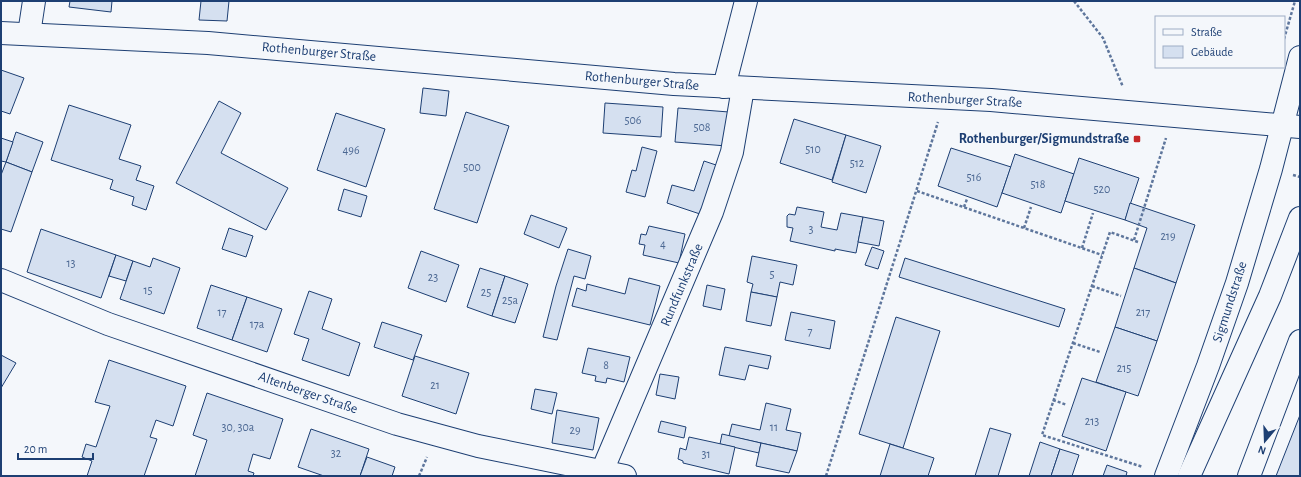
<svg xmlns="http://www.w3.org/2000/svg" width="1301" height="477" viewBox="0 0 1301 477" font-family="'Alegreya Sans',sans-serif">
	<style>
		.building { fill: #d5e0f0; stroke: #1d3f73 }
		.lines { fill: none; stroke-linecap: round; stroke-linejoin: round }
		.minor-casing { stroke: #1d3f73; stroke-width: 24 }
		.major-casing { stroke: #1d3f73; stroke-width: 24 }
		.path { stroke: #5e769c; stroke-width: 2.5; stroke-dasharray: 3 2; stroke-linecap: butt }
		.minor { stroke: #f4f7fb; stroke-width: 22 }
		.major { stroke: #f4f7fb; stroke-width: 22 }
		.poi-dot { fill: #c62828; stroke: #f4f7fb; stroke-width: 1.5 }
		.labels { text-anchor: middle; dominant-baseline: central; stroke-width: 3; stroke-linejoin: round; paint-order: stroke }
		.number-label { font-size: 12px; fill: #4b6792 }
		.street-label { font-size: 14px; fill: #1d3f73; stroke: #f4f7fb }
		.poi-label { font-size: 14px; font-weight: bold; fill: #1d3f73; stroke: #f4f7fb; text-anchor: end }
	</style>
	<rect width="100%" height="100%" fill="#f4f7fb"/>
	<g class="building">
		<polygon points="70,1 112,1 111,12 69,7"/>
		<polygon points="201,1 229,1 227,21 199,20"/>
		<polygon points="1,70 24,78 10,114 1,111"/>
		<polygon points="423,88 449,91 446,116 420,113"/>
		<polygon points="219,101 241,113 221,153 288,188 266,230 176,183"/>
		<polygon points="605,103 663,107 661,137 603,133"/>
		<polygon points="69,105 131,125 119,159 141,166 136,180 154,186 146,210 132,205 134,197 110,189 113,180 51,160"/>
		<polygon points="678,108 729,112 727,146 675,142"/>
		<polygon points="466,112 509,126 477,223 434,209"/>
		<polygon points="336,113 385,129 366,187 317,170"/>
		<polygon points="794,119 846,135 832,180 780,163"/>
		<polygon points="16,132 43,142 32,172 6,162"/>
		<polygon points="846,135 881,146 866,193 832,182"/>
		<polygon points="1,138 13,142 6,162 1,161"/>
		<polygon points="642,147 657,151 645,197 626,192 632,170 636,171"/>
		<polygon points="951,148 1011,167 997,207 938,186"/>
		<polygon points="1015,154 1074,174 1061,213 1002,193"/>
		<polygon points="1079,158 1139,178 1125,220 1065,201"/>
		<polygon points="704,161 722,167 706,216 667,203 672,185 694,191"/>
		<polygon points="6,162 32,172 11,232 1,229 1,175"/>
		<polygon points="344,189 367,196 361,217 338,210"/>
		<polygon points="1130,203 1195,225 1176,283 1134,268 1147,228 1125,220"/>
		<polygon points="797,207 824,212 821,227 837,230 841,213 863,217 856,253 835,249 835,251 790,241 793,228 787,227 787,216 789,214 795,215"/>
		<polygon points="531,215 567,228 559,248 524,234"/>
		<polygon points="863,217 884,221 879,246 858,242"/>
		<polygon points="649,226 685,234 679,263 643,255 645,245 639,244 641,234 646,235"/>
		<polygon points="229,228 253,236 246,257 222,249"/>
		<polygon points="41,229 116,255 101,298 27,272"/>
		<polygon points="872,247 884,251 878,269 865,265"/>
		<polygon points="568,249 591,256 585,279 574,276 557,340 543,337 556,286"/>
		<polygon points="421,251 459,265 446,302 408,288"/>
		<polygon points="116,255 133,261 126,281 109,276"/>
		<polygon points="752,256 797,265 793,285 780,282 777,297 751,292 753,284 747,282"/>
		<polygon points="153,258 180,268 164,314 120,299 133,261 150,267"/>
		<polygon points="905,258 1065,309 1059,327 899,277"/>
		<polygon points="480,268 505,276 492,316 467,307"/>
		<polygon points="1134,268 1176,283 1157,341 1115,327"/>
		<polygon points="505,276 528,284 515,323 492,316"/>
		<polygon points="629,278 660,286 650,325 572,306 577,288 586,291 587,284 625,294"/>
		<polygon points="211,285 247,297 232,340 197,328"/>
		<polygon points="707,285 725,289 721,310 703,306"/>
		<polygon points="309,291 332,299 322,329 360,343 349,376 302,360 309,339 294,334"/>
		<polygon points="751,292 777,297 771,326 746,321"/>
		<polygon points="247,297 282,309 267,352 232,340"/>
		<polygon points="791,312 835,321 830,349 785,340"/>
		<polygon points="896,317 940,331 903,448 859,434"/>
		<polygon points="382,322 422,335 413,360 374,347"/>
		<polygon points="1115,327 1157,341 1138,396 1096,382"/>
		<polygon points="725,347 771,356 768,369 749,365 745,380 719,375"/>
		<polygon points="588,348 630,357 624,382 607,378 606,383 595,381 596,376 582,373"/>
		<polygon points="1,355 16,363 1,388"/>
		<polygon points="415,356 469,373 456,414 402,396"/>
		<polygon points="109,360 186,386 173,426 156,420 150,437 157,439 144,476 87,476 92,461 82,457 86,444 96,447 110,406 95,402"/>
		<polygon points="660,374 679,377 675,399 656,395"/>
		<polygon points="1082,378 1126,392 1106,451 1062,436"/>
		<polygon points="535,389 557,393 552,414 531,409"/>
		<polygon points="207,393 283,419 270,459 253,454 248,471 254,473 253,476 195,476 207,440 193,435"/>
		<polygon points="766,403 791,409 786,430 801,433 797,451 729,436 732,424 760,430"/>
		<polygon points="557,410 599,418 593,450 552,443"/>
		<polygon points="1300,415 1300,476 1276,476"/>
		<polygon points="661,421 686,427 684,438 658,432"/>
		<polygon points="990,428 1011,434 998,476 975,476"/>
		<polygon points="311,429 369,449 360,476 324,476 298,467"/>
		<polygon points="722,434 761,443 759,453 720,444"/>
		<polygon points="689,437 735,447 729,474 683,463 683,461 678,459 680,448 686,450"/>
		<polygon points="1040,442 1060,449 1051,476 1029,476"/>
		<polygon points="761,443 797,451 789,473 756,466"/>
		<polygon points="890,444 934,458 928,476 880,476"/>
		<polygon points="1060,449 1079,455 1072,476 1051,476"/>
		<polygon points="367,457 395,467 392,476 360,476"/>
		<polygon points="1107,465 1127,472 1126,476 1103,476"/>
	</g>
	<g class="lines">
		<defs>
			<g id="minor">
				<polyline points="29,34 34,1"/>
				<polyline points="724,87 746,1"/>
				<polyline points="1,280 108,324 397,424 478,446 625,476"/>
				<polyline points="600,476 712,212 732,152 743,88"/>
				<polyline points="1249,476 1300,341"/>
			</g>
			<g id="major">
				<polyline points="1,33 208,43 674,84 991,100 1300,127"/>
				<polyline points="1166,476 1208,366 1237,283 1271,169 1300,57"/>
				<polyline points="1189,476 1270,296 1300,218"/>
			</g>
		</defs>
		<use href="#minor" class="minor-casing"/>
		<use href="#major" class="major-casing"/>
		<g class="path">
			<polyline points="1074,1 1103,38 1123,87"/>
			<polyline points="1284,39 1295,1"/>
			<polyline points="1293,175 1300,177"/>
			<polyline points="917,191 1102,255"/>
			<polyline points="964,207 967,199"/>
			<polyline points="1024,228 1031,207"/>
			<polyline points="1134,240 1166,138"/>
			<polyline points="1138,242 1110,232 1042,435 1143,467"/>
			<polyline points="1082,248 1093,213"/>
			<polyline points="1092,286 1121,296"/>
			<polyline points="1073,343 1100,352"/>
			<polyline points="1053,400 1067,405"/>
			<polyline points="419,476 427,457"/>
			<polyline points="826,476 938,122"/>
		</g>
		<use href="#minor" class="minor"/>
		<use href="#major" class="major"/>
	</g>
	<rect class="poi-dot" x="1133" y="135" width="8" height="8" rx="2"/>
	<g class="labels">
		<g class="number-label">
			<text x="633" y="120">506</text>
			<text x="702" y="127">508</text>
			<text x="813" y="149">510</text>
			<text x="351" y="150">496</text>
			<text x="857" y="163">512</text>
			<text x="472" y="167">500</text>
			<text x="974" y="177">516</text>
			<text x="1038" y="184">518</text>
			<text x="1102" y="189">520</text>
			<text x="811" y="229">3</text>
			<text x="1168" y="236">219</text>
			<text x="663" y="244">4</text>
			<text x="71" y="263">13</text>
			<text x="772" y="274">5</text>
			<text x="433" y="277">23</text>
			<text x="148" y="290">15</text>
			<text x="486" y="292">25</text>
			<text x="510" y="300">25a</text>
			<text x="222" y="312">17</text>
			<text x="1143" y="312">217</text>
			<text x="257" y="324">17a</text>
			<text x="810" y="331">7</text>
			<text x="606" y="365">8</text>
			<text x="1124" y="368">215</text>
			<text x="435" y="385">21</text>
			<text x="1092" y="421">213</text>
			<text x="238" y="427">30, 30a</text>
			<text x="774" y="427">11</text>
			<text x="575" y="430">29</text>
			<text x="336" y="453">32</text>
			<text x="706" y="454">31</text>
		</g>
		<g class="street-label">
			<text transform="translate(319 52) rotate(5)">Rothenburger Straße</text>
			<text transform="translate(642 81) rotate(5)">Rothenburger Straße</text>
			<text transform="translate(965 100) rotate(3)">Rothenburger Straße</text>
			<text transform="translate(682 285) rotate(-67)">Rundfunkstraße</text>
			<text transform="translate(1230 302) rotate(-72)">Sigmundstraße</text>
			<text transform="translate(308 393) rotate(19)">Altenberger Straße</text>
		</g>
		<g class="poi-label">
			<text x="1129" y="139">Rothenburger/Sigmundstraße</text>
		</g>
	</g>
	<rect width="1301" height="477" fill="none" stroke="#1d3f73" stroke-width="4"/>
	<rect x="1155" y="16" width="130" height="52" fill="#f4f7fb" stroke="#9eadc5"/>
	<rect x="1163" y="29" width="20" height="6" fill="#f4f7fb" stroke="#9eadc5"/>
	<text x="1191" y="36" font-size="12" fill="#1d3f73">Straße</text>
	<rect x="1163" y="46" width="20" height="12" fill="#d5e0f0" stroke="#9eadc5"/>
	<text x="1191" y="56" font-size="12" fill="#1d3f73">Gebäude</text>
	<g transform="translate(1265 441) rotate(199)" stroke="#f4f7fb" stroke-width="3" paint-order="stroke">
	<path d="M0-3L7 15L0 10L-7 15Z" fill="#1d3f73"/>
	<text y="-6" font-size="11" font-weight="bold" text-anchor="middle" fill="#1d3f73">N</text>
	</g>
	<path d="M18 453v6h75v-6" fill="none" stroke="#1d3f73" stroke-width="2"/>
	<text x="24" y="453" font-size="12" fill="#1d3f73" stroke="#f4f7fb" stroke-width="3" paint-order="stroke">20 m</text>
</svg>
